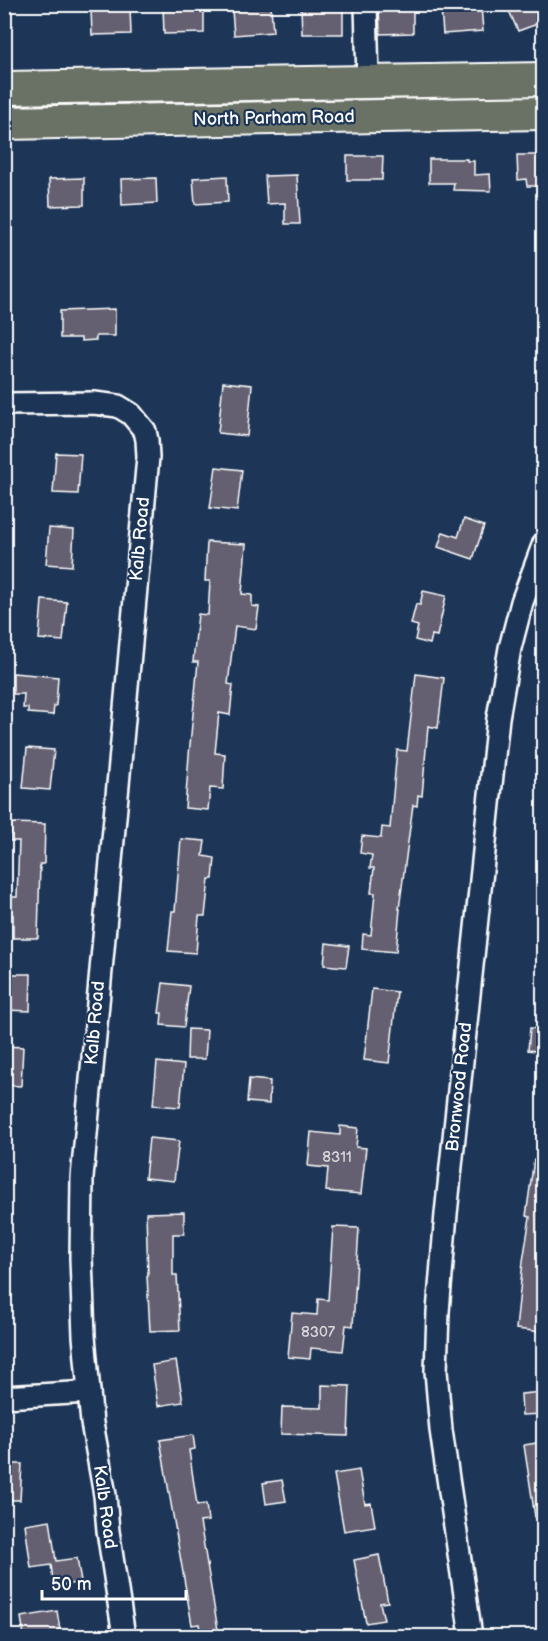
<svg xmlns="http://www.w3.org/2000/svg" width="548" height="1641" viewBox="0 0 548 1641" font-family="'Balsamiq Sans',sans-serif">
	<style>
		.building { fill: #656171; stroke: #fff; stroke-width: 1.5 }
		.lines { fill: none; stroke-linecap: round; stroke-linejoin: round }
		.minor-casing { stroke: #fff; stroke-width: 26 }
		.highway-casing { stroke: #fff; stroke-width: 36 }
		.minor { stroke: #1d3557; stroke-width: 21 }
		.highway { stroke: #6a7266; stroke-width: 32 }
		.labels { text-anchor: middle; dominant-baseline: central; stroke-width: 4.5; stroke-linejoin: round; paint-order: stroke }
		.number-label { font-size: 15px; fill: #d8d8dc }
		.street-label { font-size: 18px; fill: #fff; stroke: #1d3557 }
	</style>
	<rect width="100%" height="100%" fill="#1d3557"/>
	<filter id="ink" filterUnits="userSpaceOnUse"><feTurbulence type="fractalNoise" baseFrequency=".0167" numOctaves="2"/><feDisplacementMap in="SourceGraphic" scale="12" xChannelSelector="R" yChannelSelector="G"/><feConvolveMatrix kernelMatrix="1 2 1 2 8 2 1 2 1" color-interpolation-filters="sRGB"/></filter>
	<g filter="url(#ink)">
		<g class="building">
			<polygon points="506,4 543,4 543,22 518,31"/>
			<polygon points="481,5 483,31 443,34 441,8"/>
			<polygon points="163,6 184,6 184,8 204,8 204,33 164,34"/>
			<polygon points="379,6 413,6 413,33 380,34"/>
			<polygon points="271,7 273,32 234,35 232,10"/>
			<polygon points="130,8 131,34 92,35 91,9"/>
			<polygon points="301,8 343,8 343,34 302,34"/>
			<polygon points="517,155 543,155 543,186 527,186 526,179 518,180"/>
			<polygon points="347,156 383,156 382,180 347,180"/>
			<polygon points="429,159 467,159 467,161 474,161 474,175 490,174 491,191 453,190 454,183 429,183"/>
			<polygon points="297,175 300,224 285,224 285,203 267,204 265,176"/>
			<polygon points="227,176 228,202 195,204 193,178"/>
			<polygon points="84,178 84,205 50,206 49,179"/>
			<polygon points="156,178 157,203 122,205 121,179"/>
			<polygon points="115,309 115,336 96,336 96,340 81,341 81,338 60,338 60,311"/>
			<polygon points="223,382 252,385 247,436 218,433"/>
			<polygon points="56,453 81,454 78,494 53,493"/>
			<polygon points="216,467 242,470 237,511 210,508"/>
			<polygon points="464,519 484,526 473,559 438,547 443,532 458,537"/>
			<polygon points="49,528 74,530 72,566 46,564"/>
			<polygon points="207,542 246,544 242,594 252,595 252,606 259,607 256,629 235,626 228,684 233,685 230,715 219,713 215,753 225,754 223,789 210,788 208,810 185,808 189,755 198,662 193,662 198,614 208,615 210,581 205,581"/>
			<polygon points="423,591 446,596 437,636 432,635 430,644 415,640 418,626 411,624 416,604 420,605"/>
			<polygon points="42,600 67,602 63,641 39,639"/>
			<polygon points="13,673 58,677 56,706 54,706 53,715 28,713 28,708 23,708 24,694 13,694"/>
			<polygon points="416,674 444,678 438,728 428,726 422,796 418,795 417,806 413,805 399,909 400,909 396,952 362,949 363,934 371,935 375,893 371,893 374,868 370,868 372,855 360,853 362,836 381,838 382,827 390,828 397,750 407,751"/>
			<polygon points="27,748 54,750 50,790 23,788"/>
			<polygon points="11,823 45,824 44,864 40,864 38,938 13,938 13,915 6,915 7,897 17,897 19,841 10,841"/>
			<polygon points="181,839 205,841 203,856 215,858 213,879 209,879 205,916 199,916 196,953 168,951 172,911 175,911"/>
			<polygon points="326,943 349,946 346,967 324,965"/>
			<polygon points="6,974 31,974 30,1011 5,1010"/>
			<polygon points="163,983 189,986 184,1027 161,1025 162,1013 159,1013"/>
			<polygon points="372,989 397,992 389,1063 364,1060"/>
			<polygon points="530,1028 543,1029 543,1052 528,1050"/>
			<polygon points="188,1029 207,1030 205,1059 187,1059"/>
			<polygon points="4,1046 23,1047 21,1086 4,1085"/>
			<polygon points="157,1062 184,1065 180,1107 153,1105"/>
			<polygon points="249,1079 270,1081 269,1104 247,1102"/>
			<polygon points="340,1126 358,1128 356,1147 366,1148 361,1194 326,1191 328,1168 308,1166 311,1132 340,1135"/>
			<polygon points="149,1138 179,1141 174,1181 145,1178"/>
			<polygon points="534,1159 543,1160 543,1314 542,1332 516,1329 523,1261 530,1217 526,1216"/>
			<polygon points="184,1212 184,1234 173,1234 173,1275 177,1275 180,1330 150,1331 147,1276 148,1276 146,1213"/>
			<polygon points="333,1227 359,1228 353,1326 346,1325 343,1351 311,1348 310,1359 288,1357 292,1313 317,1315 318,1299 328,1300"/>
			<polygon points="176,1361 183,1402 158,1406 152,1365"/>
			<polygon points="322,1385 350,1386 348,1436 281,1434 282,1407 322,1408"/>
			<polygon points="543,1392 543,1414 522,1415 521,1394"/>
			<polygon points="193,1435 195,1449 189,1450 197,1505 206,1504 208,1521 200,1522 219,1636 201,1636 199,1624 192,1625 160,1440"/>
			<polygon points="543,1442 543,1516 535,1517 524,1445"/>
			<polygon points="4,1464 22,1464 20,1500 4,1500"/>
			<polygon points="359,1470 365,1504 371,1503 375,1526 344,1531 334,1474"/>
			<polygon points="282,1480 286,1501 266,1504 263,1483"/>
			<polygon points="50,1520 56,1561 77,1558 81,1582 54,1587 51,1565 31,1568 25,1524"/>
			<polygon points="379,1555 388,1602 380,1603 384,1620 366,1623 354,1560"/>
			<polygon points="57,1611 61,1636 24,1636 21,1617"/>
		</g>
		<g class="lines">
			<defs>
				<g id="minor">
					<polyline points="366,4 368,81"/>
					<polyline points="4,404 94,403 118,406 131,414 145,431 147,440 148,457 82,1178 81,1258 84,1336 89,1392 92,1423 105,1495 108,1531 124,1636"/>
					<polyline points="4,1397 89,1392"/>
					<polyline points="471,1636 441,1430 436,1371 438,1312 446,1214 498,718 510,648 522,602 544,543"/>
				</g>
				<g id="highway">
					<polyline points="4,88 544,79"/>
					<polyline points="4,123 544,113"/>
				</g>
			</defs>
			<use href="#minor" class="minor-casing"/>
			<use href="#highway" class="highway-casing"/>
			<use href="#minor" class="minor"/>
			<use href="#highway" class="highway"/>
		</g>
	</g>
	<g class="labels">
		<g class="number-label">
			<text x="337" y="1157">8311</text>
			<text x="318" y="1332">8307</text>
		</g>
		<g class="street-label">
			<text transform="translate(274 118) rotate(-1)">North Parham Road</text>
			<text transform="translate(140 539) rotate(-85)">Kalb Road</text>
			<text transform="translate(95 1023) rotate(-85)">Kalb Road</text>
			<text transform="translate(459 1087) rotate(-84)">Bronwood Road</text>
			<text transform="translate(105 1507) rotate(82)">Kalb Road</text>
		</g>
	</g>
	<rect width="548" height="1641" fill="none" stroke="#1d3557" stroke-width="24"/>
	<rect x="12" y="12" width="524" height="1617" fill="none" stroke="#fff" stroke-width="2" filter="url(#ink)"/>
	<path d="M42 1590v9h144v-9" fill="none" stroke="#ffffff" stroke-width="3"/>
	<text x="51" y="1590" font-size="18" fill="#ffffff" stroke="#1d3557" stroke-width="4.5" paint-order="stroke">50 m</text>
</svg>
